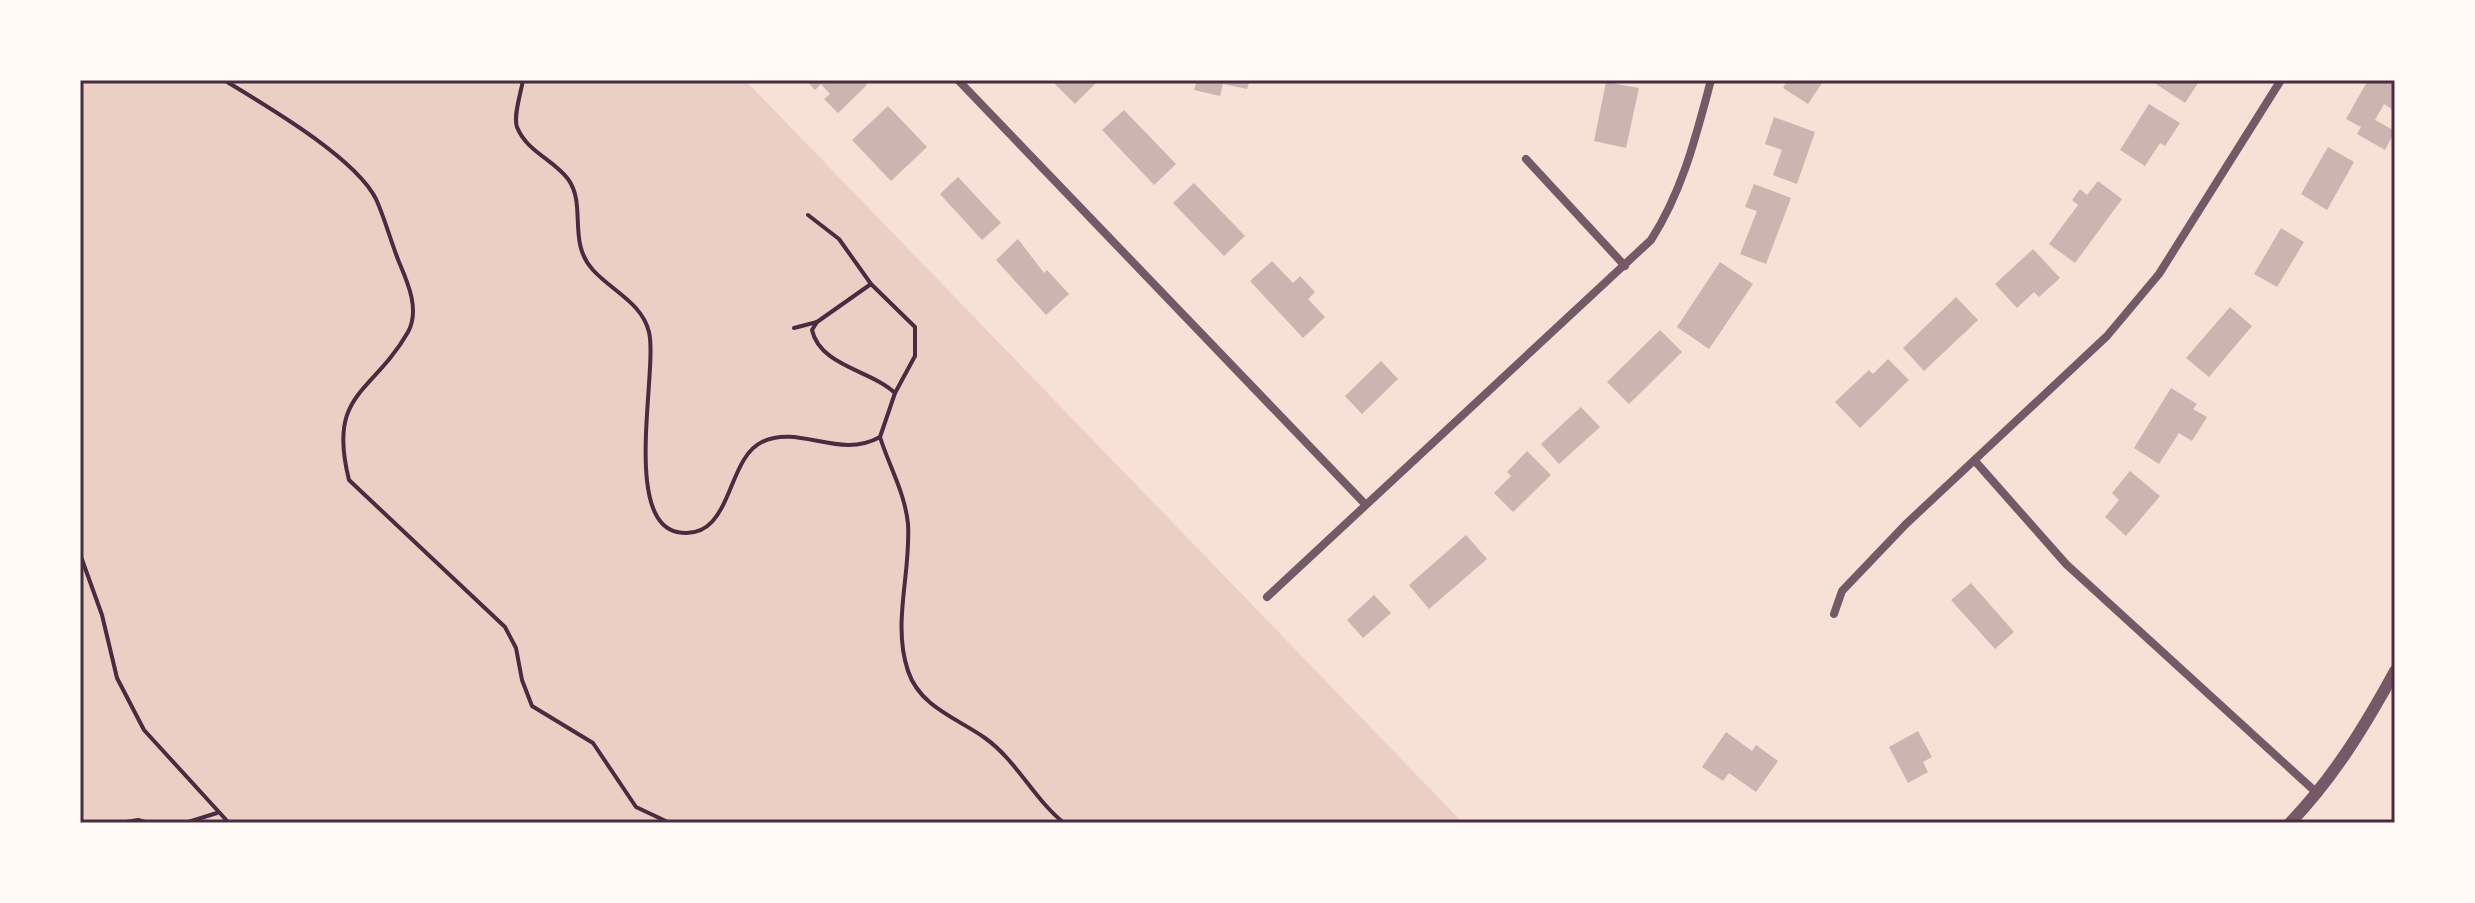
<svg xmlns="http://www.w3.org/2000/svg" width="2475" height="903" viewBox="0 0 2475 903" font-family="Mulish,sans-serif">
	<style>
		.green { fill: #ebcfc5 }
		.building { fill: #ccb4b1 }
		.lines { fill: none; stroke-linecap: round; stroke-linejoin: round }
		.path { stroke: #4a2c40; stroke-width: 4 }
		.minor { stroke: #755966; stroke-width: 8 }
		.tertiary { stroke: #755966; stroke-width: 12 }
		.neatline { fill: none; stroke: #4a2c40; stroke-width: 3 }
	</style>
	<rect width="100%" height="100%" fill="#f7e1d7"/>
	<polygon class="green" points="80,80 745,80 1463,823 80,823"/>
	<g class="building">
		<polygon points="806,80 862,80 867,85 838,113 824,99 830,94 821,84 815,90"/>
		<polygon points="1051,80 1099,80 1075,104"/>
		<polygon points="1197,80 1250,80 1247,89 1223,84 1220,96 1194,90"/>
		<polygon points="1788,80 1824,80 1808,104 1783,88"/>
		<polygon points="2150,80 2200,80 2185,103"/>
		<polygon points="2368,80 2387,80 2395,84 2395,111 2384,104 2375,120 2395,131 2385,150 2357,134 2361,127 2346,119"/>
		<polygon points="1606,82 1639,88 1626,148 1594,141"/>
		<polygon points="2149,104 2180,123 2165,146 2160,143 2145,166 2120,150"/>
		<polygon points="888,106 927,147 891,181 852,140"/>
		<polygon points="1124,110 1176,164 1154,185 1102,130"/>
		<polygon points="1774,117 1815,132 1797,184 1773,175 1782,150 1765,144"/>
		<polygon points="2328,147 2354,162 2327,210 2301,194"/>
		<polygon points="958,177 1001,223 982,240 940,194"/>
		<polygon points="2098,181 2122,199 2075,263 2049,244 2078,205 2072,200 2080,189 2087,195"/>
		<polygon points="1194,183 1245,236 1224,256 1173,203"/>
		<polygon points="1754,184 1791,198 1766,264 1740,254 1757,211 1745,207"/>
		<polygon points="2281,228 2304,242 2277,287 2254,274"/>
		<polygon points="1018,239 1044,273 1047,270 1069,294 1046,315 996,260"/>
		<polygon points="2033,249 2060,278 2039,297 2034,292 2017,308 1995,284"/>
		<polygon points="1272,261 1293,283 1300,276 1315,292 1308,299 1325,317 1303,338 1250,281"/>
		<polygon points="1720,262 1753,284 1709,349 1677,327"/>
		<polygon points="1956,297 1978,320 1924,371 1903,348"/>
		<polygon points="2230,307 2252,326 2209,377 2186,358"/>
		<polygon points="1660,330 1682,352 1629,404 1607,382"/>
		<polygon points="1888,359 1909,380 1860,428 1835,402 1869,370 1873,374"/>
		<polygon points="1381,361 1398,379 1362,414 1345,396"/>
		<polygon points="2171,388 2197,404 2193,409 2207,417 2192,441 2179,433 2159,464 2134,448"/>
		<polygon points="1581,407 1600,427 1559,464 1541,444"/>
		<polygon points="1527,451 1551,475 1513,512 1494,493 1511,476 1507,472"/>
		<polygon points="2130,471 2160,496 2126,536 2105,517 2119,500 2112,493"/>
		<polygon points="1466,535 1487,559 1429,609 1409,585"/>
		<polygon points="1971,583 2014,632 1995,649 1951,600"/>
		<polygon points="1374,595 1391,613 1363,638 1347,620"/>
		<polygon points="1918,731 1932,757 1923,762 1928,772 1908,783 1889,747"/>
		<polygon points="1726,732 1752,751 1756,745 1778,761 1756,792 1729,773 1723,781 1702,767"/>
	</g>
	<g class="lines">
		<g class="path">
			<path d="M224,80c41,25 131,77 152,119 9,20 15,43 23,63 9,21 21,48 9,70 -36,63 -81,60 -59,148l156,147 11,21 6,32 10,26 61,37 43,64 34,16"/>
			<path d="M523,80c-2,13 -10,36 -6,47 10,25 36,32 51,52 19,26 -1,63 25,91 19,21 49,33 56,62 9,38 -27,188 28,200 56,11 48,-73 85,-90 38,-18 77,18 118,-5l15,-44"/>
			<path d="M808,215l31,24 32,45 44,43v29l-20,37c-24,-23 -75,-27 -83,-63l5,-8 54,-38"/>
			<polyline points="794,328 817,322"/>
			<path d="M880,437c9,29 25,56 28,87 3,50 -16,99 0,147 12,36 49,47 77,67 32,23 48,60 79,85"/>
			<polyline points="80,554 102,615 117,678 144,730 229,823"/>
			<polyline points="120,823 138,820 149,823"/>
			<polyline points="185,823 217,813"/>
		</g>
		<g class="minor">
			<polyline points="958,80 1365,504"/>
			<polyline points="1526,159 1625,266"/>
			<polyline points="1975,461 2066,564 2318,794"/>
			<path d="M1267,597l384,-357c32,-50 45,-104 60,-160"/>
			<polyline points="1834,614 1842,591 1906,524 2107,336 2159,274 2281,80"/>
		</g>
		<path class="tertiary" d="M2290,823c44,-46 75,-97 105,-152"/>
	</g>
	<rect width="2475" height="903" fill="none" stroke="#fffaf5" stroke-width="164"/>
	<rect x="82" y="82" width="2311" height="739" class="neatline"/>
</svg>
